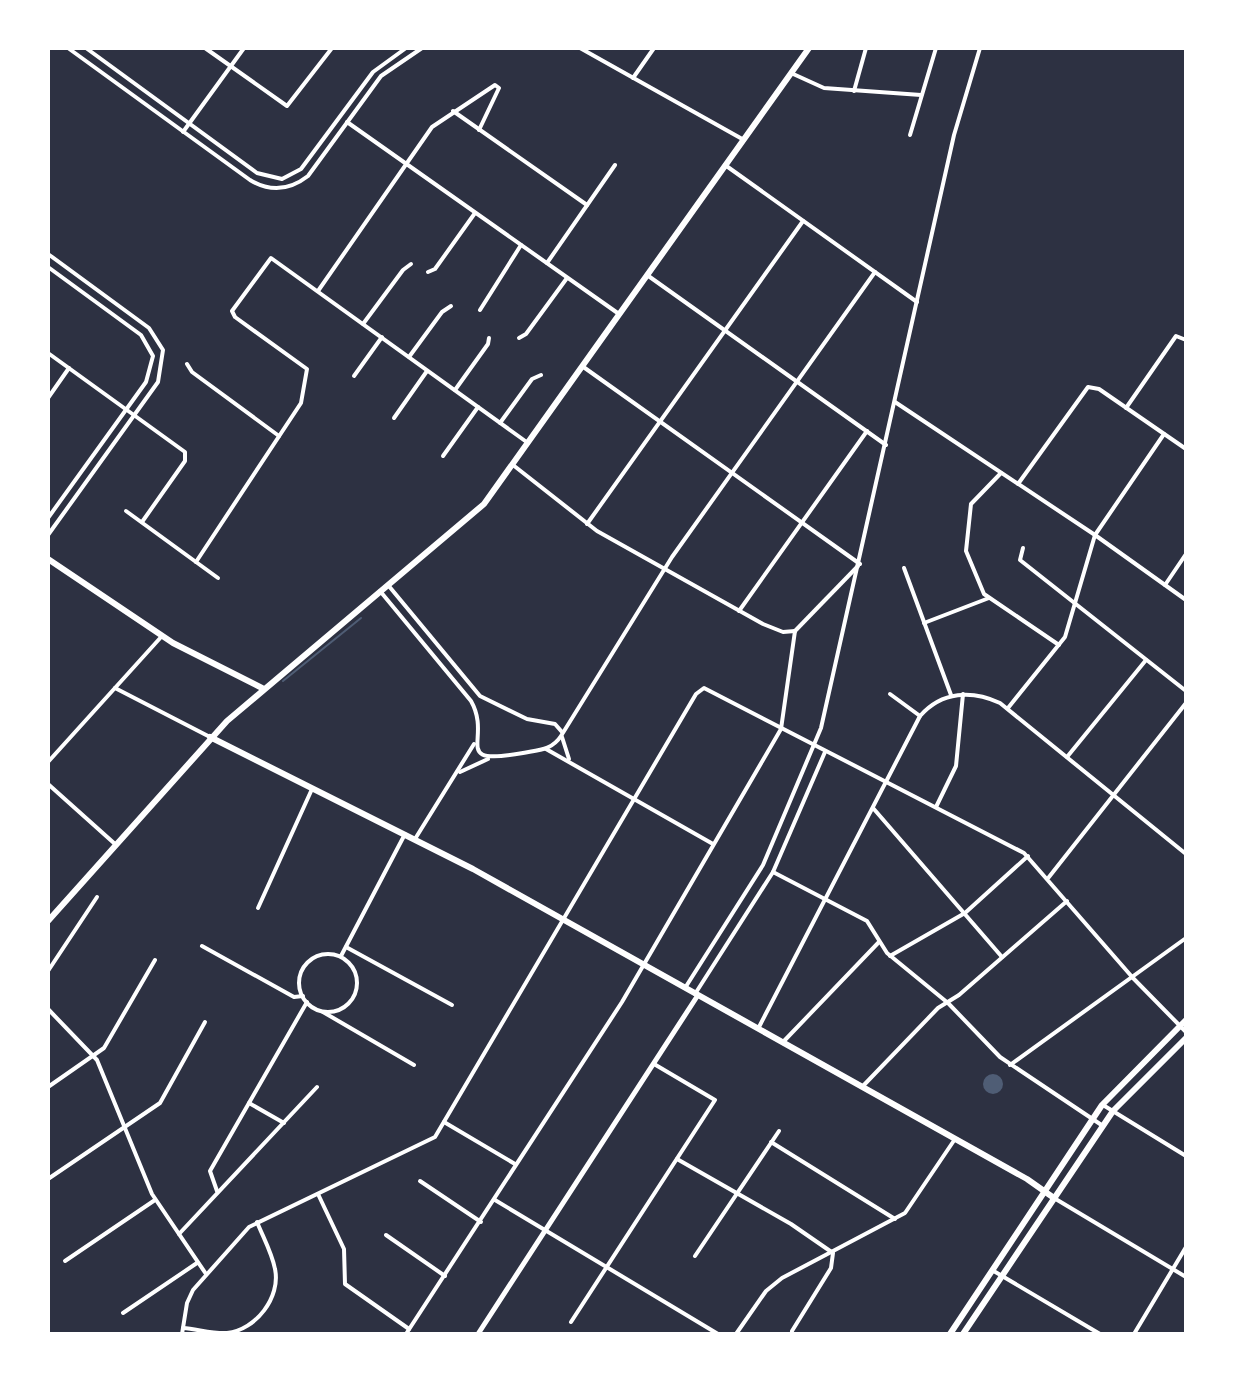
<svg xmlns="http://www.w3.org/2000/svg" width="1234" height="1382" viewBox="0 0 1234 1382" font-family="Spectral,serif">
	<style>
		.water { fill: #4f5d75 }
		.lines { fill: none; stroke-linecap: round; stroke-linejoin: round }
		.stream { stroke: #4f5d75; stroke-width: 2 }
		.minor { stroke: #fff; stroke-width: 4 }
		.tertiary { stroke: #fff; stroke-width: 5 }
		.secondary { stroke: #fff; stroke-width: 6 }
		.primary { stroke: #fff; stroke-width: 6 }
	</style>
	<rect width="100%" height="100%" fill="#2d3142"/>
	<circle class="water" cx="993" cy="1084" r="10"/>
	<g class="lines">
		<polyline class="stream" points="283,681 361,618"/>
		<g class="minor">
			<path d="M68,48l182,132c20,12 40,10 58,-4l73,-100 41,-28"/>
			<polyline points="86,48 257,173 282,179 301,169 373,72 406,48"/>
			<polyline points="205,48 287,106 332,48"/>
			<polyline points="580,48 744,140"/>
			<polyline points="791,73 824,88 921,95"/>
			<polyline points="633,78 654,48"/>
			<polyline points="854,91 866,48"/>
			<polyline points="453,111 587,205"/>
			<polyline points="347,122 619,314"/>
			<polyline points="183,132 244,48"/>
			<polyline points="910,135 936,48"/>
			<polyline points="725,165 917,302"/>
			<polyline points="48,254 149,328 163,350 158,382 48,535"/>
			<polyline points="547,263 615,165"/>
			<polyline points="48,267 141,335 153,356 146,382 48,518"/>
			<polyline points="428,272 435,269 475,213"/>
			<polyline points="647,275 886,445"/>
			<polyline points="318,291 432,127 495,85 499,88 479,130"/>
			<polyline points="480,310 521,245"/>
			<polyline points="363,324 403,270 411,264"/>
			<polyline points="519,338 526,334 567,278"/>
			<polyline points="48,353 185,452 185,461 142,522"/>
			<polyline points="409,357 442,312 451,306"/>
			<polyline points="187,364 192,372 279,436"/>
			<polyline points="582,366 860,564"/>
			<polyline points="354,376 382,337"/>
			<polyline points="455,390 488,344 489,338"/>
			<polyline points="48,398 69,368"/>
			<polyline points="895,402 1095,535 1186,600"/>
			<polyline points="1126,408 1176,336 1186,340"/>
			<polyline points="394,418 427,371"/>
			<polyline points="500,423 532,379 541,375"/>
			<polyline points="443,456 478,407"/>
			<polyline points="513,465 597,531 763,624 783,632 795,631"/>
			<polyline points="1001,473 971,504 966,551 984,594 1059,645"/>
			<polyline points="1018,484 1088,387 1099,389 1186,449"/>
			<polyline points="126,511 218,578"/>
			<polyline points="587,524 803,221"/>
			<polyline points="1023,548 1020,560 1186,691"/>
			<polyline points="196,562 301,403 307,369 235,317 232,311 271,258 528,443"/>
			<polyline points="904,568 951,695"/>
			<polyline points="388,585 480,696 527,719 555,724 562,732"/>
			<polyline points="1165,585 1186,554"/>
			<path d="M380,591l91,110c22,39 -22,65 52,52 16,-3 29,-3 38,-17l111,-179 203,-285"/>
			<polyline points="739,611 867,431"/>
			<polyline points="924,623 989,598"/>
			<polyline points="795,631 858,566"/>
			<polyline points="115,688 210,737"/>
			<polyline points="890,694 920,716"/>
			<polyline points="1008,708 1065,637 1095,535 1164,434"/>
			<polyline points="562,737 569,759"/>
			<polyline points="546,749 713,844"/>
			<polyline points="1067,757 1146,660"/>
			<polyline points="48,762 162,636"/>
			<polyline points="460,772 488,759"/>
			<polyline points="48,784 115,844"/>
			<polyline points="936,807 956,766 963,694"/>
			<polyline points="873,808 1002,957"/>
			<polyline points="415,839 474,744"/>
			<polyline points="773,872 867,921 887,953 948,1003 1000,1057 1103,1126"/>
			<polyline points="1049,877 1186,703"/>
			<polyline points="258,908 312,789"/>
			<polyline points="202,946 294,997 303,996"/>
			<polyline points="346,947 452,1005"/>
			<circle cx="328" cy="983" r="29"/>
			<polyline points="341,956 405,834"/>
			<polyline points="890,956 965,913 1028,856"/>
			<polyline points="48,971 97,897"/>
			<polyline points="685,988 763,865 821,728 954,135 980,48"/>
			<polyline points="695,994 773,872 825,752"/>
			<polyline points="48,1009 97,1060 152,1194 206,1274"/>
			<polyline points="323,1012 414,1065"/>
			<path d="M759,1027l161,-311c22,-25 52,-26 80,-13l186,151"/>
			<polyline points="784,1041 879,942"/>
			<polyline points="1010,1065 1186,938"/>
			<polyline points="48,1087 104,1048 155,960"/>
			<polyline points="862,1087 938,1008 959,995 1067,901"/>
			<polyline points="249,1103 284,1123"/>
			<polyline points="1103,1105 1186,1156"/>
			<polyline points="444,1122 515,1164"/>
			<polyline points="771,1142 895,1219"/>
			<polyline points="677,1159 791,1224 833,1253 831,1268 792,1331"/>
			<polyline points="48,1179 160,1103 205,1022"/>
			<polyline points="420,1181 481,1222"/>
			<polyline points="217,1191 210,1171 307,1002"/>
			<polyline points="318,1194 344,1249 345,1284 409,1329"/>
			<polyline points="1054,1198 1186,1277"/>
			<polyline points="495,1200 718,1334"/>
			<polyline points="179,1234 317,1087"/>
			<polyline points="386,1235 445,1276"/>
			<polyline points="695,1256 779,1131"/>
			<polyline points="65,1261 155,1200"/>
			<polyline points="992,1270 1100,1334"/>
			<polyline points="123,1313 197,1263"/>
			<polyline points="571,1322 715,1100 654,1064"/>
			<path d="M183,1328c14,1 30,6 44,5 29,-3 54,-36 48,-64 -3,-16 -12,-32 -18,-47"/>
			<polyline points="182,1334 187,1303 193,1290 249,1227 435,1137 696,694 704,688 1024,853 1133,978 1186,1032"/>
			<polyline points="406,1334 622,1002 781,729 795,631"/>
			<polyline points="736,1334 766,1291 782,1278 905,1213 955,1139"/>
			<polyline points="1134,1334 1186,1247"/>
		</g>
		<polyline class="tertiary" points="478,1334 698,995"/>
		<g class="secondary">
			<polyline points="48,559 173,643 262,688"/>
			<polyline points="210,737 473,869 1027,1179 1054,1198"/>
			<polyline points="48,921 227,721 484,504 809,48"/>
		</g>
		<g class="primary">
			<polyline points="950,1334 1102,1105 1186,1020"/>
			<polyline points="963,1334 1113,1111 1186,1038"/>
		</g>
	</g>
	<rect width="1234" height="1382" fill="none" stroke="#ffffff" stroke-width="100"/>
</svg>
